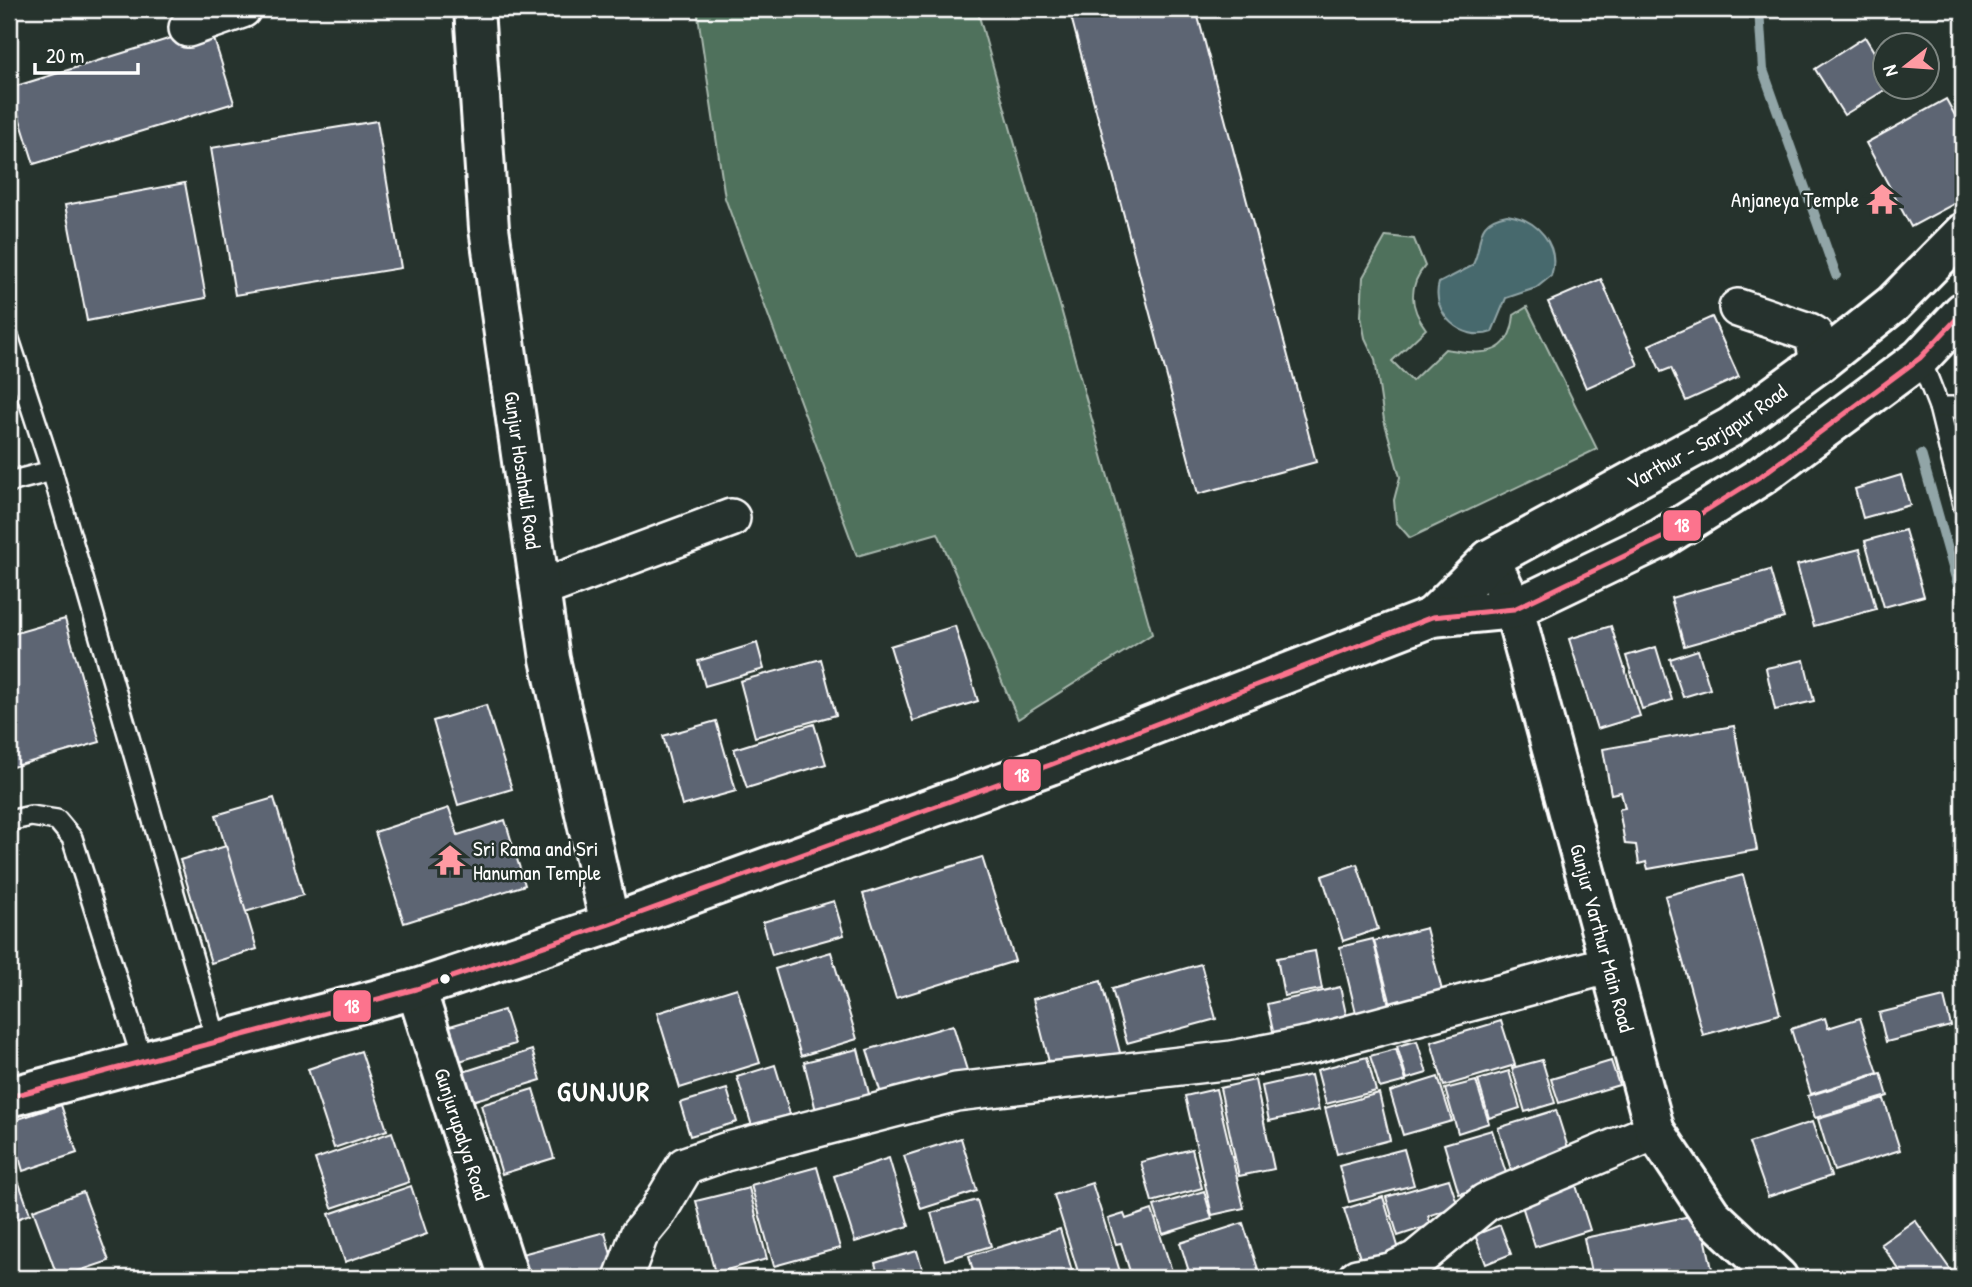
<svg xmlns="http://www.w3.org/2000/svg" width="1972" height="1287" viewBox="0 0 1972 1287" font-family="'Patrick Hand',sans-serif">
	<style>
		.green { fill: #50715c; stroke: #a8b8ae; stroke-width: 2 }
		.water { fill: #47696d; stroke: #91a5a7; stroke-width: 2 }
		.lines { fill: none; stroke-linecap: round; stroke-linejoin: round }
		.stream { stroke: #91a5a7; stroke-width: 10 }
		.building { fill: #5d6573; stroke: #fff; stroke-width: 2 }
		.lane-casing { stroke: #fff; stroke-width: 24 }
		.street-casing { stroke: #fff; stroke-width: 42 }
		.secondary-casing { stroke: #fff; stroke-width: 44 }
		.primary-casing { stroke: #fff; stroke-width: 44 }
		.lane { stroke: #26332d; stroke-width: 19 }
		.street { stroke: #26332d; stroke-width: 37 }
		.secondary { stroke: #26332d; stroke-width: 38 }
		.primary { stroke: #26332d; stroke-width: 38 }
		.bus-1-casing { stroke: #26332d; stroke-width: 10 }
		.bus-1 { stroke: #fc738d; stroke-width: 5 }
		.bus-dot { fill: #fff; stroke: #26332d; stroke-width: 2.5 }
		.labels { text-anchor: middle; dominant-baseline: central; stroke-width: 5; stroke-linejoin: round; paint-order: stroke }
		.poi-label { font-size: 21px; fill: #fff; stroke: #26332d; text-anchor: end }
		.street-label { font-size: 21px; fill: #fff; stroke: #26332d }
		.district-label { font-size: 28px; font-weight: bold; letter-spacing: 2px; fill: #fff; stroke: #26332d }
		.line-badge { stroke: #26332d; stroke-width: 2.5 }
		.badge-label { font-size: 19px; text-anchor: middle; font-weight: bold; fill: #fff }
	</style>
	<rect width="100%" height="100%" fill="#26332d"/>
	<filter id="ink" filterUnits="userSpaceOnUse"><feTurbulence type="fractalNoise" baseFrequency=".0143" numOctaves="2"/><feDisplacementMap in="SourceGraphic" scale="14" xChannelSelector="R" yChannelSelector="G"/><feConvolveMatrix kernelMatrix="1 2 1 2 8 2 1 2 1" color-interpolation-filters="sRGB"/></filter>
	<g filter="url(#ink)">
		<g class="green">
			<polygon points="697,9 977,9 1152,634 1018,719 938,533 857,556 725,198"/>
			<path d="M1386,236l28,3 11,27c-17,20 -15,42 1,63l-34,32 20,20 33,-32c34,5 65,11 69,-34l13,-8 70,142 -187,89 -14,-16 -2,-22 6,-23 -16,-57 -9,-61 -10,-21 -4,-22 2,-39z"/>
		</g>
		<path class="water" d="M1507,215c30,4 54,30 44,61l-15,12 -30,10 -14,34c-29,11 -62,-19 -53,-49l33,-17c13,-21 -1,-45 35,-51z"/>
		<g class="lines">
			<g class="stream">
				<polyline points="1759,9 1763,70 1836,275"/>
				<polyline points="1921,454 1963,603"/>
			</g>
		</g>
		<g class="building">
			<polygon points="1069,9 1196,9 1316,462 1198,494"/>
			<polygon points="210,26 234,103 34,164 10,88"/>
			<polygon points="1865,37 1884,68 1884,88 1888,88 1844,115 1815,69"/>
			<polygon points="1946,99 1963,130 1963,199 1911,227 1866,143"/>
			<polygon points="377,121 401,268 235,295 211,148"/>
			<polygon points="185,183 206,298 87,321 65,205"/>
			<polygon points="1601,279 1638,365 1586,388 1548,302"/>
			<polygon points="1712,317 1739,377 1686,401 1671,368 1661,372 1649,345"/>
			<polygon points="1901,475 1910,505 1863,518 1855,489"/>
			<polygon points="1905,530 1924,596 1884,607 1865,541"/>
			<polygon points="1860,549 1876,609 1814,626 1797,565"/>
			<polygon points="1770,570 1784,618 1684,646 1671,598"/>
			<polygon points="65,619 100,742 9,768 9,635"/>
			<polygon points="955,626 978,701 913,721 890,646"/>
			<polygon points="1611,626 1640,716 1597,729 1569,639"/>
			<polygon points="757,643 764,669 705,686 698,661"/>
			<polygon points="1656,647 1672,700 1642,709 1626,656"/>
			<polygon points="1698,650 1710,689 1683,697 1670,659"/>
			<polygon points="821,659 836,715 755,737 740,681"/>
			<polygon points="1804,660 1814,701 1775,710 1766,668"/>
			<polygon points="486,705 512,789 458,805 433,721"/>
			<polygon points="716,721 736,791 682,806 663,736"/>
			<polygon points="814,724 826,764 747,788 734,749"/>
			<polygon points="1734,726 1757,850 1648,869 1646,862 1639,864 1636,845 1625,844 1619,809 1625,808 1621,792 1611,794 1603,749"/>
			<polygon points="274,798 303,895 245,912 216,815"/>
			<polygon points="449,808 458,835 505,820 525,885 404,923 375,832"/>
			<polygon points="226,846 257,949 211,963 180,860"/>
			<polygon points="982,857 1015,961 896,998 863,894"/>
			<polygon points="1357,864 1378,929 1343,941 1322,876"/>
			<polygon points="1743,875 1780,1014 1703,1035 1665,896"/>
			<polygon points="834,901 844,935 772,955 763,922"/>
			<polygon points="1426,928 1445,1002 1394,1016 1374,941"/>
			<polygon points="1373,939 1389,1005 1356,1013 1340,947"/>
			<polygon points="1315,951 1322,989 1284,996 1277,958"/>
			<polygon points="831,952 857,1039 801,1056 775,969"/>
			<polygon points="1201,964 1216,1019 1127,1043 1112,989"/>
			<polygon points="1101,981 1121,1056 1052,1074 1033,999"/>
			<polygon points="1340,987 1348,1023 1275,1040 1267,1004"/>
			<polygon points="737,988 760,1063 680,1088 657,1013"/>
			<polygon points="1944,997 1951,1026 1886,1042 1879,1013"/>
			<polygon points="504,1010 515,1044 450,1064 440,1029"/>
			<polygon points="1825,1018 1828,1028 1860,1018 1878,1073 1811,1094 1791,1029"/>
			<polygon points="1501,1021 1515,1065 1444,1086 1431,1042"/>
			<polygon points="953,1025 970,1080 885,1106 867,1050"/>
			<polygon points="1417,1041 1427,1073 1407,1079 1397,1046"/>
			<polygon points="858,1049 871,1102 817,1115 804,1062"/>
			<polygon points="1396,1049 1406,1081 1380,1088 1370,1056"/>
			<polygon points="532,1050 541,1080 469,1102 460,1073"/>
			<polygon points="361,1051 387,1130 334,1148 308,1069"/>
			<polygon points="1367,1057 1376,1091 1326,1104 1317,1070"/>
			<polygon points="1542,1060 1555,1103 1525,1112 1512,1068"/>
			<polygon points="1611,1061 1619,1085 1559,1103 1551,1079"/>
			<polygon points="775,1065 793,1124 755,1136 737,1077"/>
			<polygon points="1509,1071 1520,1108 1489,1118 1478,1080"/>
			<polygon points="1881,1073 1888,1096 1815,1118 1808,1096"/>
			<polygon points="1311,1075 1319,1110 1269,1121 1262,1086"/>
			<polygon points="1438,1077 1452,1121 1403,1135 1390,1092"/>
			<polygon points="1255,1080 1274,1169 1239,1176 1220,1088"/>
			<polygon points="1476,1081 1489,1123 1458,1133 1445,1089"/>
			<polygon points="533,1089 554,1158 502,1174 481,1105"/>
			<polygon points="727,1089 737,1122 690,1136 680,1103"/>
			<polygon points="1216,1089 1244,1208 1212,1215 1185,1096"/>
			<polygon points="1379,1093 1390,1140 1337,1154 1325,1108"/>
			<polygon points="1884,1099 1900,1150 1834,1171 1818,1119"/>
			<polygon points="61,1105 77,1153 23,1171 9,1122"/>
			<polygon points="1556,1110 1570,1154 1512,1173 1498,1128"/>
			<polygon points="1812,1122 1831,1176 1768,1197 1749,1143"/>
			<polygon points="1492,1130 1508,1179 1459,1194 1444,1144"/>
			<polygon points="392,1132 409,1182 332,1208 315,1159"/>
			<polygon points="961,1138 977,1191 921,1209 904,1156"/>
			<polygon points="1192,1149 1202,1188 1152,1202 1141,1162"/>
			<polygon points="1404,1149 1414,1185 1349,1202 1339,1166"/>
			<polygon points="9,1155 30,1214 9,1222"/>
			<polygon points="889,1158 909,1226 855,1242 834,1176"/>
			<polygon points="817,1167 840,1248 774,1266 751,1185"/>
			<polygon points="1449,1179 1458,1206 1428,1216 1431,1225 1398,1236 1386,1197"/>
			<polygon points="1574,1179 1590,1230 1535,1247 1519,1196"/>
			<polygon points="1092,1183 1122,1278 1080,1278 1054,1195"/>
			<polygon points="411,1186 427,1234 345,1262 329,1214"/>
			<polygon points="749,1188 767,1259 715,1273 696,1201"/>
			<polygon points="1204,1191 1212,1219 1163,1234 1154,1206"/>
			<polygon points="83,1192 109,1261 58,1278 33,1210"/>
			<polygon points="1383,1197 1401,1256 1363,1267 1344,1209"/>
			<polygon points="977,1200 991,1246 945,1260 931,1213"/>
			<polygon points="1152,1210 1174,1277 1132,1278 1121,1243 1116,1244 1108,1219 1124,1214 1126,1219"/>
			<polygon points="1700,1214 1714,1278 1592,1278 1584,1238"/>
			<polygon points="1915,1220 1955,1276 1952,1278 1905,1278 1881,1244"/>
			<polygon points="1243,1223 1259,1272 1238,1278 1191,1278 1180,1243"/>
			<polygon points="1500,1225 1511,1254 1486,1264 1475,1235"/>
			<polygon points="1060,1229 1074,1278 975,1278 969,1256"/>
			<polygon points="605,1232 615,1270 585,1278 528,1278 522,1254"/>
			<polygon points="917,1251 925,1278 879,1278 875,1263"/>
		</g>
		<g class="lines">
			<defs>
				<g id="lane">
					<polyline points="9,339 52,471 217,1042"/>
					<polyline points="1920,358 1939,407 1963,505"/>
					<polyline points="1939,407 1963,407"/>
					<polyline points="9,482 52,471"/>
					<polyline points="9,821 31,816 57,820 72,838 143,1062"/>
				</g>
				<g id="street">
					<polyline points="188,28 242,9"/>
					<polyline points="1738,308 1809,332 1814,335 1819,363"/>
					<polyline points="540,589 731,518"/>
					<polyline points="623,1278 639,1235 657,1213 685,1166 725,1152 956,1092 1232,1060 1310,1045 1608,965"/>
					<polyline points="1357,1278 1391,1272 1416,1260 1486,1202 1655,1131"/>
				</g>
				<g id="secondary">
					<path id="s1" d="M474,9l15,219 61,431 60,265"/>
					<path id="s2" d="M1490,559l24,50 141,522 56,84 67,63"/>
					<path id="s3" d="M416,989l93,289"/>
				</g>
				<g id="primary">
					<path id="s4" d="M1432,617l58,-58 241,-132 88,-64 74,-59 70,-71"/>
					<polyline points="9,1097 416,989 610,924 1050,765 1432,617 1514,609 1662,538 1761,476 1920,358 1963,312"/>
				</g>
			</defs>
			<use href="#lane" class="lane-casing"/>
			<use href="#street" class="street-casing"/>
			<use href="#secondary" class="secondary-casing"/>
			<use href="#primary" class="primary-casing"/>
			<use href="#lane" class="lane"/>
			<use href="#street" class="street"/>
			<use href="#secondary" class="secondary"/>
			<use href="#primary" class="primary"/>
			<defs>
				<polyline id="bus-1" points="9,1097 416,989 610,924 1050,765 1432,617 1514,609 1662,538 1761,476 1920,358 1963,312"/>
			</defs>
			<use href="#bus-1" class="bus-1-casing"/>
			<use href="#bus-1" class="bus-1"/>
		</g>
	</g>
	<defs>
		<symbol id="temple-bare" viewBox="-9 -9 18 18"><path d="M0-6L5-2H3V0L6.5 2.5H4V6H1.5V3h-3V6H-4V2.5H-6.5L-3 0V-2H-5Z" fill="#ff9aa2" stroke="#26332d" stroke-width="2.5" paint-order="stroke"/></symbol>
	</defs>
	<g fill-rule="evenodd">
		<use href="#temple-bare" x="1860" y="177" width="44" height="44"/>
		<use href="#temple-bare" x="428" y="838" width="44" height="44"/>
	</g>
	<circle class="bus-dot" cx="445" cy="979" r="6"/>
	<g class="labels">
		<g class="poi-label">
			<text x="1859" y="199">Anjaneya Temple</text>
			<text x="473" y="848" text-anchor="start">Sri Rama and Sri<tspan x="473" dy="24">Hanuman Temple</tspan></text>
		</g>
		<g class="street-label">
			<text stroke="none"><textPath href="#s4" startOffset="331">Varthur - Sarjapur Road</textPath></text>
			<text stroke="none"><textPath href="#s1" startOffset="464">Gunjur Hosahalli Road</textPath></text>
			<text stroke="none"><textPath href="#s2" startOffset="396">Gunjur Varthur Main Road</textPath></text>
			<text stroke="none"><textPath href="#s3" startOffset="152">Gunjurupalya Road</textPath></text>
		</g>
		<g class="district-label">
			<text x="604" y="1091">GUNJUR</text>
		</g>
	</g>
	<g class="line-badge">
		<rect x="1662" y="509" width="40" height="33" rx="7" fill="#fc738d"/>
		<rect x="1002" y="758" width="40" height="34" rx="7" fill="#fc738d"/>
		<rect x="332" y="989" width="40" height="34" rx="7" fill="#fc738d"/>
	</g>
	<g class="badge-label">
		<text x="1682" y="532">18</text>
		<text x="1022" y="782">18</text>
		<text x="352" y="1013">18</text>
	</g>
	<rect width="1972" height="1287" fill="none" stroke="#26332d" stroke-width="35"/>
	<rect x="18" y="18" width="1937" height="1252" fill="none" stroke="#fff" stroke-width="2.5" filter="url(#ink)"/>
	<g transform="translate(1906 66) rotate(253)"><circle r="33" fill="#26332d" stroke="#7d8581" stroke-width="2"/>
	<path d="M0-5L12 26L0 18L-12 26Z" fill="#ff9aa2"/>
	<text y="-10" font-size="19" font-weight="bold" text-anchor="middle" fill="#ffffff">N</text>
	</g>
	<path d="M35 63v10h103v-10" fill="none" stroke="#ffffff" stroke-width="3.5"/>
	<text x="46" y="63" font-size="21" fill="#ffffff" stroke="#26332d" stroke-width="5" paint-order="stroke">20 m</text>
</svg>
